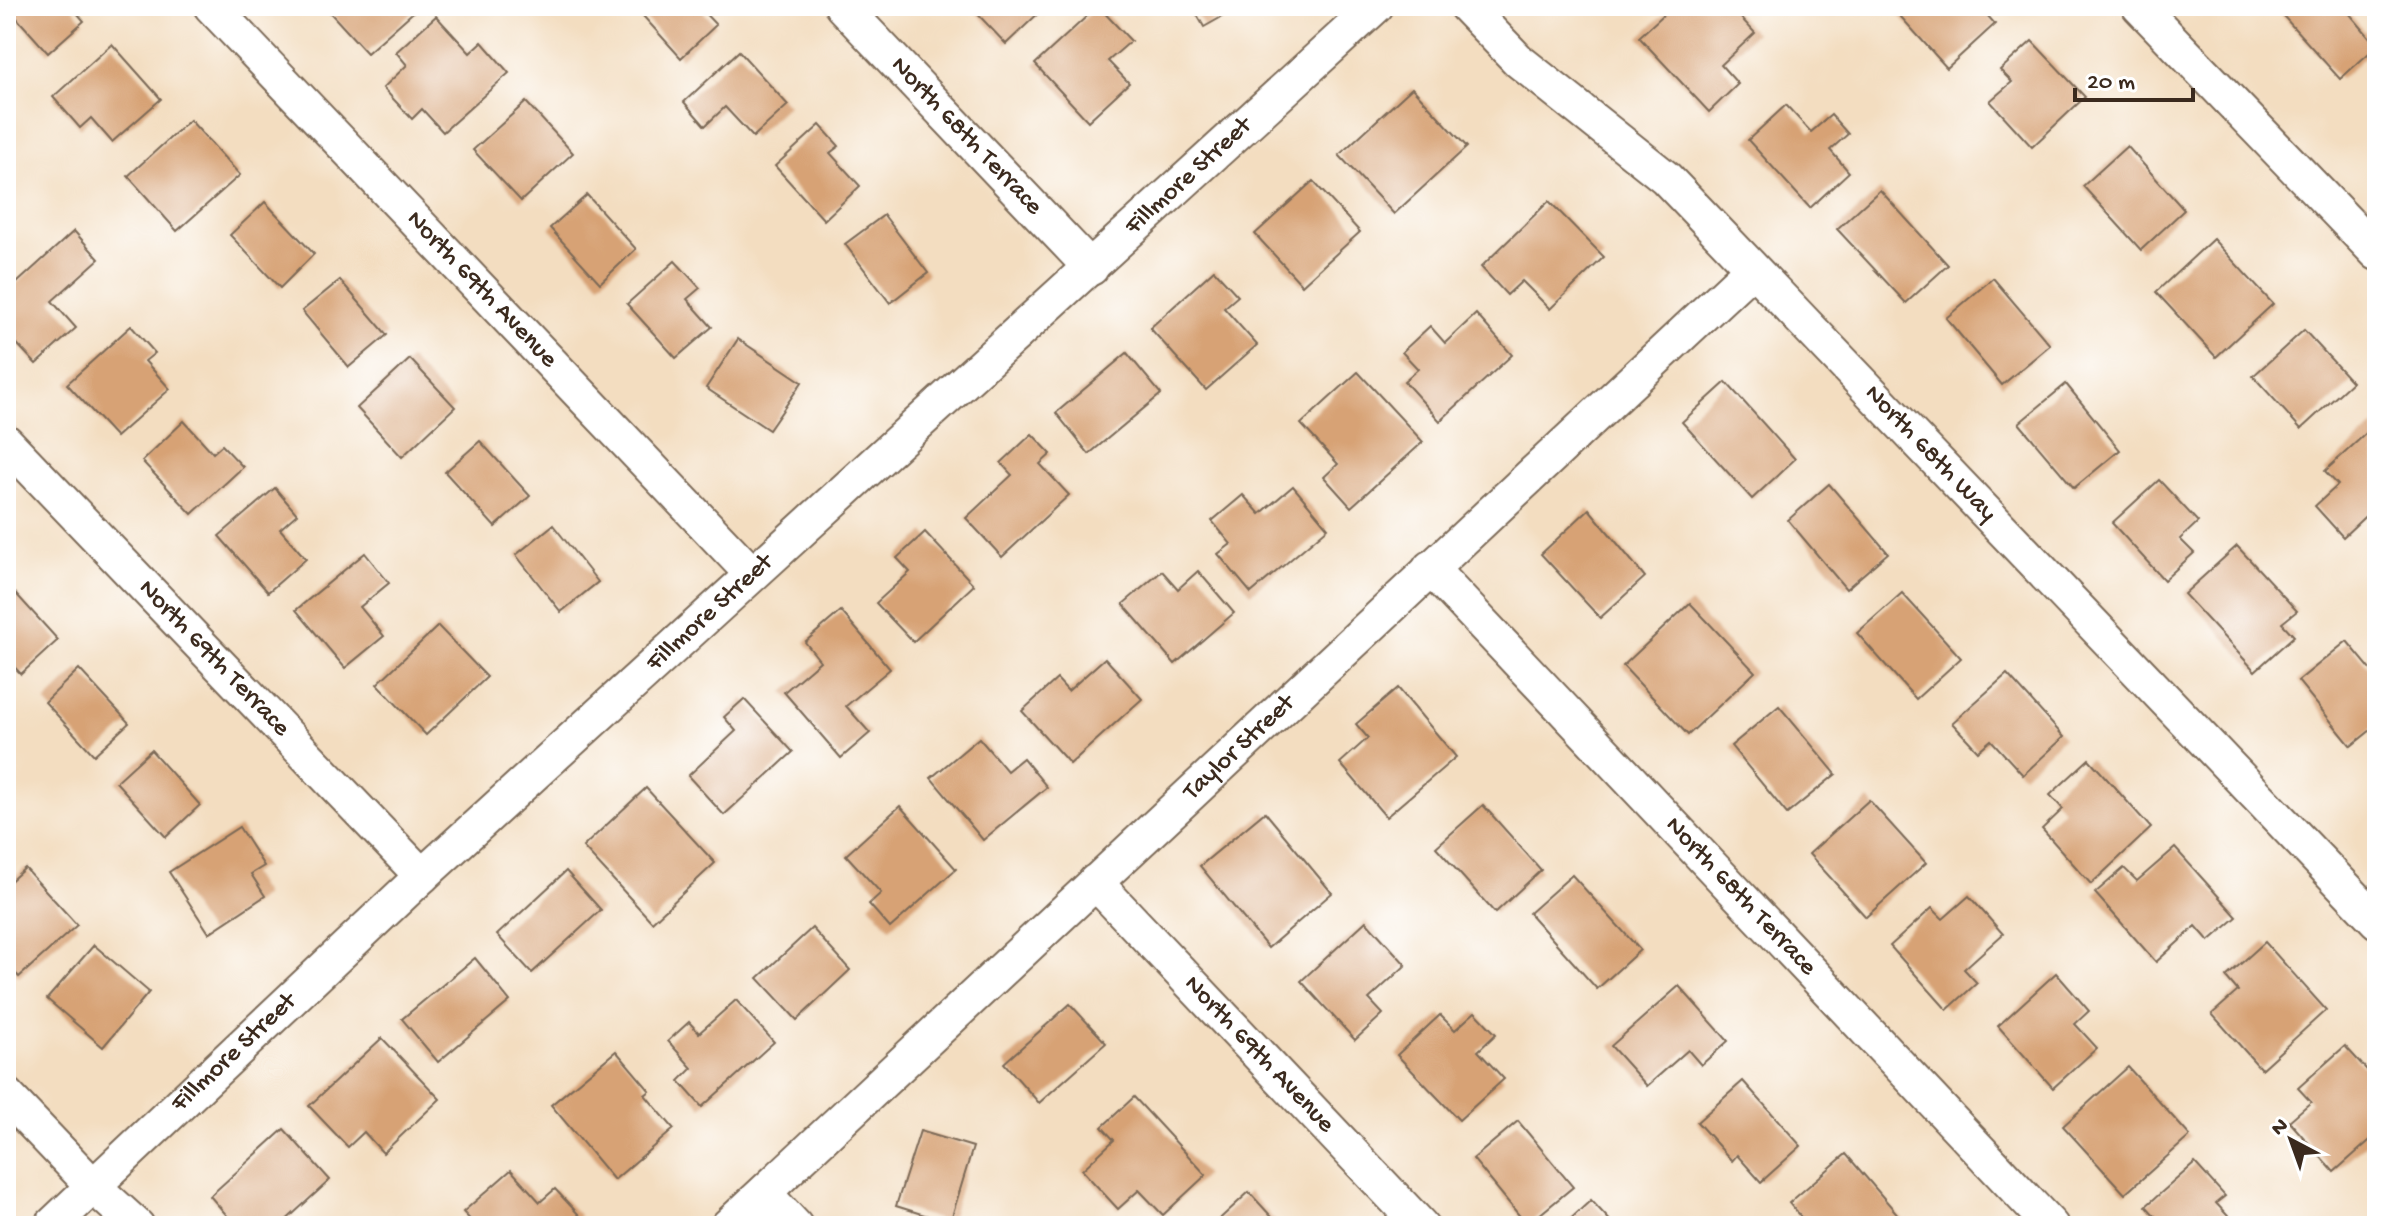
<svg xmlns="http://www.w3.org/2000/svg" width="2383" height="1232" viewBox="0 0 2383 1232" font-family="'Gochi Hand',sans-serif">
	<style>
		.building { fill: #d7a275 }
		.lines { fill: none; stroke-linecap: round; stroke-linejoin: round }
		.minor-casing { stroke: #7b6957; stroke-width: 38 }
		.minor { stroke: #fff; stroke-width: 34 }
		.labels { text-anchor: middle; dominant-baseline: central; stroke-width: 6; stroke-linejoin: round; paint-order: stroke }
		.street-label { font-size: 26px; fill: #3b2a1e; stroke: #fff }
	</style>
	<rect width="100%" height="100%" fill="#fff"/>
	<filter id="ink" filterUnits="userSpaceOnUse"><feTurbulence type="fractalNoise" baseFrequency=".0125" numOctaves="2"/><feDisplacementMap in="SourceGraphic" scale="16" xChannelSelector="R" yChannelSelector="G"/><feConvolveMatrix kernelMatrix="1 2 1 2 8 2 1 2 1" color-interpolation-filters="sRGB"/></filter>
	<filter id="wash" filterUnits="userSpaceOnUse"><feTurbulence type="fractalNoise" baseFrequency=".006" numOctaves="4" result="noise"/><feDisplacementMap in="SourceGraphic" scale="32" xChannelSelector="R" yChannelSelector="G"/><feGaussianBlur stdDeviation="1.8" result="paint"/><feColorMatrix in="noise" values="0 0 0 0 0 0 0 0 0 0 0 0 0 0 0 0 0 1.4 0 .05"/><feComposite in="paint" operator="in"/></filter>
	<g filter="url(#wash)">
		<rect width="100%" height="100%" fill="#f3ddc0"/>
		<g id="blocks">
			<g class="building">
				<polygon points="6,6 71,6 84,21 48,53"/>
				<polygon points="324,6 420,6 367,53"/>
				<polygon points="634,6 698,6 716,25 681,58"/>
				<polygon points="970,6 1046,6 1006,44"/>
				<polygon points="1098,6 1131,41 1108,61 1129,83 1088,121 1035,64"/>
				<polygon points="1192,6 1241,6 1204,27"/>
				<polygon points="1673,6 1730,6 1755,33 1721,65 1738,84 1709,112 1639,37"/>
				<polygon points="1891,6 1979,6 1995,24 1947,68"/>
				<polygon points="2279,6 2356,6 2349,13 2377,46 2340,79 2276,8"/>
				<polygon points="436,16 470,53 482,42 509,73 443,132 422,109 412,119 383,88 407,65 396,52"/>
				<polygon points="2032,41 2085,97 2032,147 1990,101 2012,82 2000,70"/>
				<polygon points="112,44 161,99 112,142 91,118 80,128 53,97"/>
				<polygon points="739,51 788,105 753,137 725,107 705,126 684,102"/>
				<polygon points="1412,88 1467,147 1394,214 1339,155"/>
				<polygon points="526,102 573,153 521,201 473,150"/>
				<polygon points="1786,105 1811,132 1831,115 1848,134 1830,150 1849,172 1810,208 1748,140"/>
				<polygon points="190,120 240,175 177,231 128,176"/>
				<polygon points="820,125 839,146 830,153 860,186 824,220 775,166"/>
				<polygon points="2127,146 2184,210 2141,250 2083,186"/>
				<polygon points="1313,181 1360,232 1302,285 1255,234"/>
				<polygon points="1880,190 1948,265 1906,303 1837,229"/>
				<polygon points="587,195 636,249 600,283 550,228"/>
				<polygon points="1549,201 1604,257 1550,309 1522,281 1507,295 1481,267"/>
				<polygon points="265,202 314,254 280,288 230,235"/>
				<polygon points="884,215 928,273 890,303 845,244"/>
				<polygon points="74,231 99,259 52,301 76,328 36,364 6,332 6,293"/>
				<polygon points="2213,239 2273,304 2216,357 2156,292"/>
				<polygon points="675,261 700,288 687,299 712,327 676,358 627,304"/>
				<polygon points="1214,270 1238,296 1224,308 1257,345 1206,390 1150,328"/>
				<polygon points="1993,278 2050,345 2002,385 1946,318"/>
				<polygon points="340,280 387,335 349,367 302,311"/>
				<polygon points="1476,314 1512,355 1440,421 1404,381 1418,369 1402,352 1430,326 1445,343"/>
				<polygon points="131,326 155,353 145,361 170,389 116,437 67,384"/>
				<polygon points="2304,330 2352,382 2301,429 2253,376"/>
				<polygon points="738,339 802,382 769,430 706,388"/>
				<polygon points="1127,353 1161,394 1089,454 1056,413"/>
				<polygon points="410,359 455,407 402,457 357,408"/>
				<polygon points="1358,372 1423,442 1351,507 1324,477 1338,464 1301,424"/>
				<polygon points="1726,382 1795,459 1752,499 1682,422"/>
				<polygon points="2066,384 2120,450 2074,488 2019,423"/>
				<polygon points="184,421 213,453 222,445 243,467 192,514 142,461"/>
				<polygon points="2374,426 2377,505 2343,537 2315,506 2338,485 2325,471"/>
				<polygon points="1032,434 1051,454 1040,464 1069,495 1002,557 966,518 1012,475 1001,463"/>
				<polygon points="480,441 530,496 495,527 445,472"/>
				<polygon points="2159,480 2198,522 2180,539 2194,553 2164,580 2112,523"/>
				<polygon points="1829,484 1888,553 1846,589 1788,520"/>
				<polygon points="1293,486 1328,528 1251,593 1218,554 1231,544 1212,521 1243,495 1260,514"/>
				<polygon points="275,488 297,514 280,529 306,559 268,592 219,536"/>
				<polygon points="1589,509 1645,577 1600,618 1541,554"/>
				<polygon points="553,525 598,582 561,612 516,555"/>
				<polygon points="925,532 974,585 913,642 876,603 910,572 897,558"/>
				<polygon points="2237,546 2297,611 2282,623 2294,636 2255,671 2184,594"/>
				<polygon points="365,553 389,583 360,607 384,636 345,668 296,610"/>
				<polygon points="1162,571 1178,589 1198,571 1234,613 1175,664 1123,604"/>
				<polygon points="9,586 58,640 21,674 6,658 6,589"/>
				<polygon points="1902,593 1961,658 1916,699 1857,633"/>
				<polygon points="1690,603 1755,672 1688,735 1623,666"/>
				<polygon points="841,611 890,669 846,706 870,733 841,758 784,692 820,661 805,642"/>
				<polygon points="438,626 487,677 426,735 377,684"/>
				<polygon points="2347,641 2377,677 2377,725 2351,746 2298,681"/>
				<polygon points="1105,658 1142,699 1070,764 1022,711 1057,679 1068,691"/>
				<polygon points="79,669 129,723 94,755 45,702"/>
				<polygon points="2007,674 2064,737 2023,775 1991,740 1978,751 1952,723"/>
				<polygon points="1398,688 1456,757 1386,817 1340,763 1368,738 1356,724"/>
				<polygon points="744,699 793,752 724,815 688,776 736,731 724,717"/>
				<polygon points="1779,706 1836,774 1787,814 1731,746"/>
				<polygon points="979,738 1007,771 1023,758 1047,787 983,840 931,778"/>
				<polygon points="151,750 200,805 166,837 116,782"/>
				<polygon points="2089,759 2151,828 2091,884 2042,829 2063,809 2050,795"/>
				<polygon points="646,788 715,863 652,922 583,847"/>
				<polygon points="1869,800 1926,863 1866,917 1809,854"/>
				<polygon points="1483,805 1541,870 1495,913 1436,847"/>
				<polygon points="900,806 956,869 890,928 869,904 881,893 846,855"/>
				<polygon points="1265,812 1332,893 1268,948 1200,866"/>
				<polygon points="239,827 264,866 251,874 265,896 209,933 169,872"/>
				<polygon points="2175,848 2237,917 2209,941 2196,926 2156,962 2095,893 2124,868 2137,881"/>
				<polygon points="25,868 77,925 19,977 6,963 6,885"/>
				<polygon points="566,871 601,910 532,973 497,935"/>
				<polygon points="1572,875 1640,950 1597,989 1529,913"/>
				<polygon points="1969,896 2003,934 1964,969 1977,983 1947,1010 1890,946 1932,908 1943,919"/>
				<polygon points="1366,921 1406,965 1369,999 1383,1014 1355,1040 1301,981"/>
				<polygon points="812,928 850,970 797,1020 758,978"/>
				<polygon points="2265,942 2326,1010 2261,1069 2212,1014 2238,991 2226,977"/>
				<polygon points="94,945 149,992 103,1047 47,999"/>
				<polygon points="475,958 510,1001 438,1062 402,1019"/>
				<polygon points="2056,973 2089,1011 2075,1024 2097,1048 2053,1088 1998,1026"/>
				<polygon points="1679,986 1728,1041 1701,1065 1688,1050 1647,1086 1611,1046"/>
				<polygon points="736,1000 774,1042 702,1107 679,1081 692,1068 668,1041 689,1022 699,1033"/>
				<polygon points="1070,1004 1106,1043 1039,1103 1004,1063"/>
				<polygon points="1475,1012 1496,1034 1478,1051 1504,1079 1459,1120 1397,1055 1440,1015 1455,1030"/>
				<polygon points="382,1038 440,1099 383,1153 364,1132 348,1147 309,1106"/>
				<polygon points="2345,1046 2377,1081 2377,1134 2334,1172 2289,1121 2311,1102 2298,1088"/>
				<polygon points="616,1051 650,1091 645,1095 674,1129 614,1180 551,1105"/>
				<polygon points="2128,1067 2190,1136 2125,1194 2063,1126"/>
				<polygon points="1743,1081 1801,1146 1761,1182 1737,1155 1732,1161 1697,1122"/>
				<polygon points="1134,1097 1206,1175 1163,1215 1139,1190 1118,1209 1082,1170 1114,1140 1102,1127"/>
				<polygon points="1518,1121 1573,1187 1527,1225 1473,1159"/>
				<polygon points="284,1129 330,1180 282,1224 284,1226 236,1226 210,1196"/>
				<polygon points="920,1131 973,1147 950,1223 896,1206"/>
				<polygon points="1846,1154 1906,1224 1903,1226 1808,1226 1789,1203"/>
				<polygon points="2195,1163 2225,1196 2216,1203 2237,1226 2164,1226 2146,1206"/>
				<polygon points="511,1170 540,1202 555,1189 580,1216 569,1226 476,1226 463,1212"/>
				<polygon points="1249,1192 1280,1226 1212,1226"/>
				<polygon points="1591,1200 1615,1226 1563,1226"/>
			</g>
		</g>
	</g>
	<g filter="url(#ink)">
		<use href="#blocks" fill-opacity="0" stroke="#7b6957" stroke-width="2"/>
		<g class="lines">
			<defs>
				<g id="minor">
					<path id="s1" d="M211,6l541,568"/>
					<path id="s2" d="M842,6l249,262"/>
					<path id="s3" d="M1466,6l53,55 147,117 711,743"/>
					<polyline points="2139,6 2377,253"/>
					<path id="s4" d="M6,442l416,434"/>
					<path id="s5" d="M1430,568l621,658"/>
					<path id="s6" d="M1095,882l326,344"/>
					<polyline points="6,1095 93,1186 137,1226"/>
					<polyline points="764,1193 795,1226"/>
					<path id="s7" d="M51,1226l371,-350 954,-870"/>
					<path id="s8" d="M728,1226l1024,-957"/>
				</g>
			</defs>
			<use href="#minor" class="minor-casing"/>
			<use href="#minor" class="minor"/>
		</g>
	</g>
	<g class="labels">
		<g class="street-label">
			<text stroke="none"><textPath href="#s2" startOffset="180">North 68th Terrace</textPath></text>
			<text stroke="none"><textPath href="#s7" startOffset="1548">Fillmore Street</textPath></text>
			<text stroke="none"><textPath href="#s1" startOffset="392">North 69th Avenue</textPath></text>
			<text stroke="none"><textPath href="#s3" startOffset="646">North 68th Way</textPath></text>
			<text stroke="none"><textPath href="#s7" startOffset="900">Fillmore Street</textPath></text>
			<text stroke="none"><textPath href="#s4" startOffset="300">North 69th Terrace</textPath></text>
			<text stroke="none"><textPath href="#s8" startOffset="700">Taylor Street</textPath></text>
			<text stroke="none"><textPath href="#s5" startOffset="452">North 68th Terrace</textPath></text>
			<text stroke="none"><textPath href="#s7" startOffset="252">Fillmore Street</textPath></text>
			<text stroke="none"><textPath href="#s6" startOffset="238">North 69th Avenue</textPath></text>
		</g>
	</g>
	<rect width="2383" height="1232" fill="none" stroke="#fff" stroke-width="32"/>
	<g transform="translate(2291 1140) rotate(319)" stroke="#ffffff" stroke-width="6" paint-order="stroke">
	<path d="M0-6L14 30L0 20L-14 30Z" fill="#3b2a1e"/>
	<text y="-12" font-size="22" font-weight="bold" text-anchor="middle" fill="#3b2a1e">N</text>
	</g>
	<path d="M2075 88v12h118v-12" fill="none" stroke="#3b2a1e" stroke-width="4"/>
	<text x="2087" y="88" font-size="24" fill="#3b2a1e" stroke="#ffffff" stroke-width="6" paint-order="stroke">20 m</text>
</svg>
